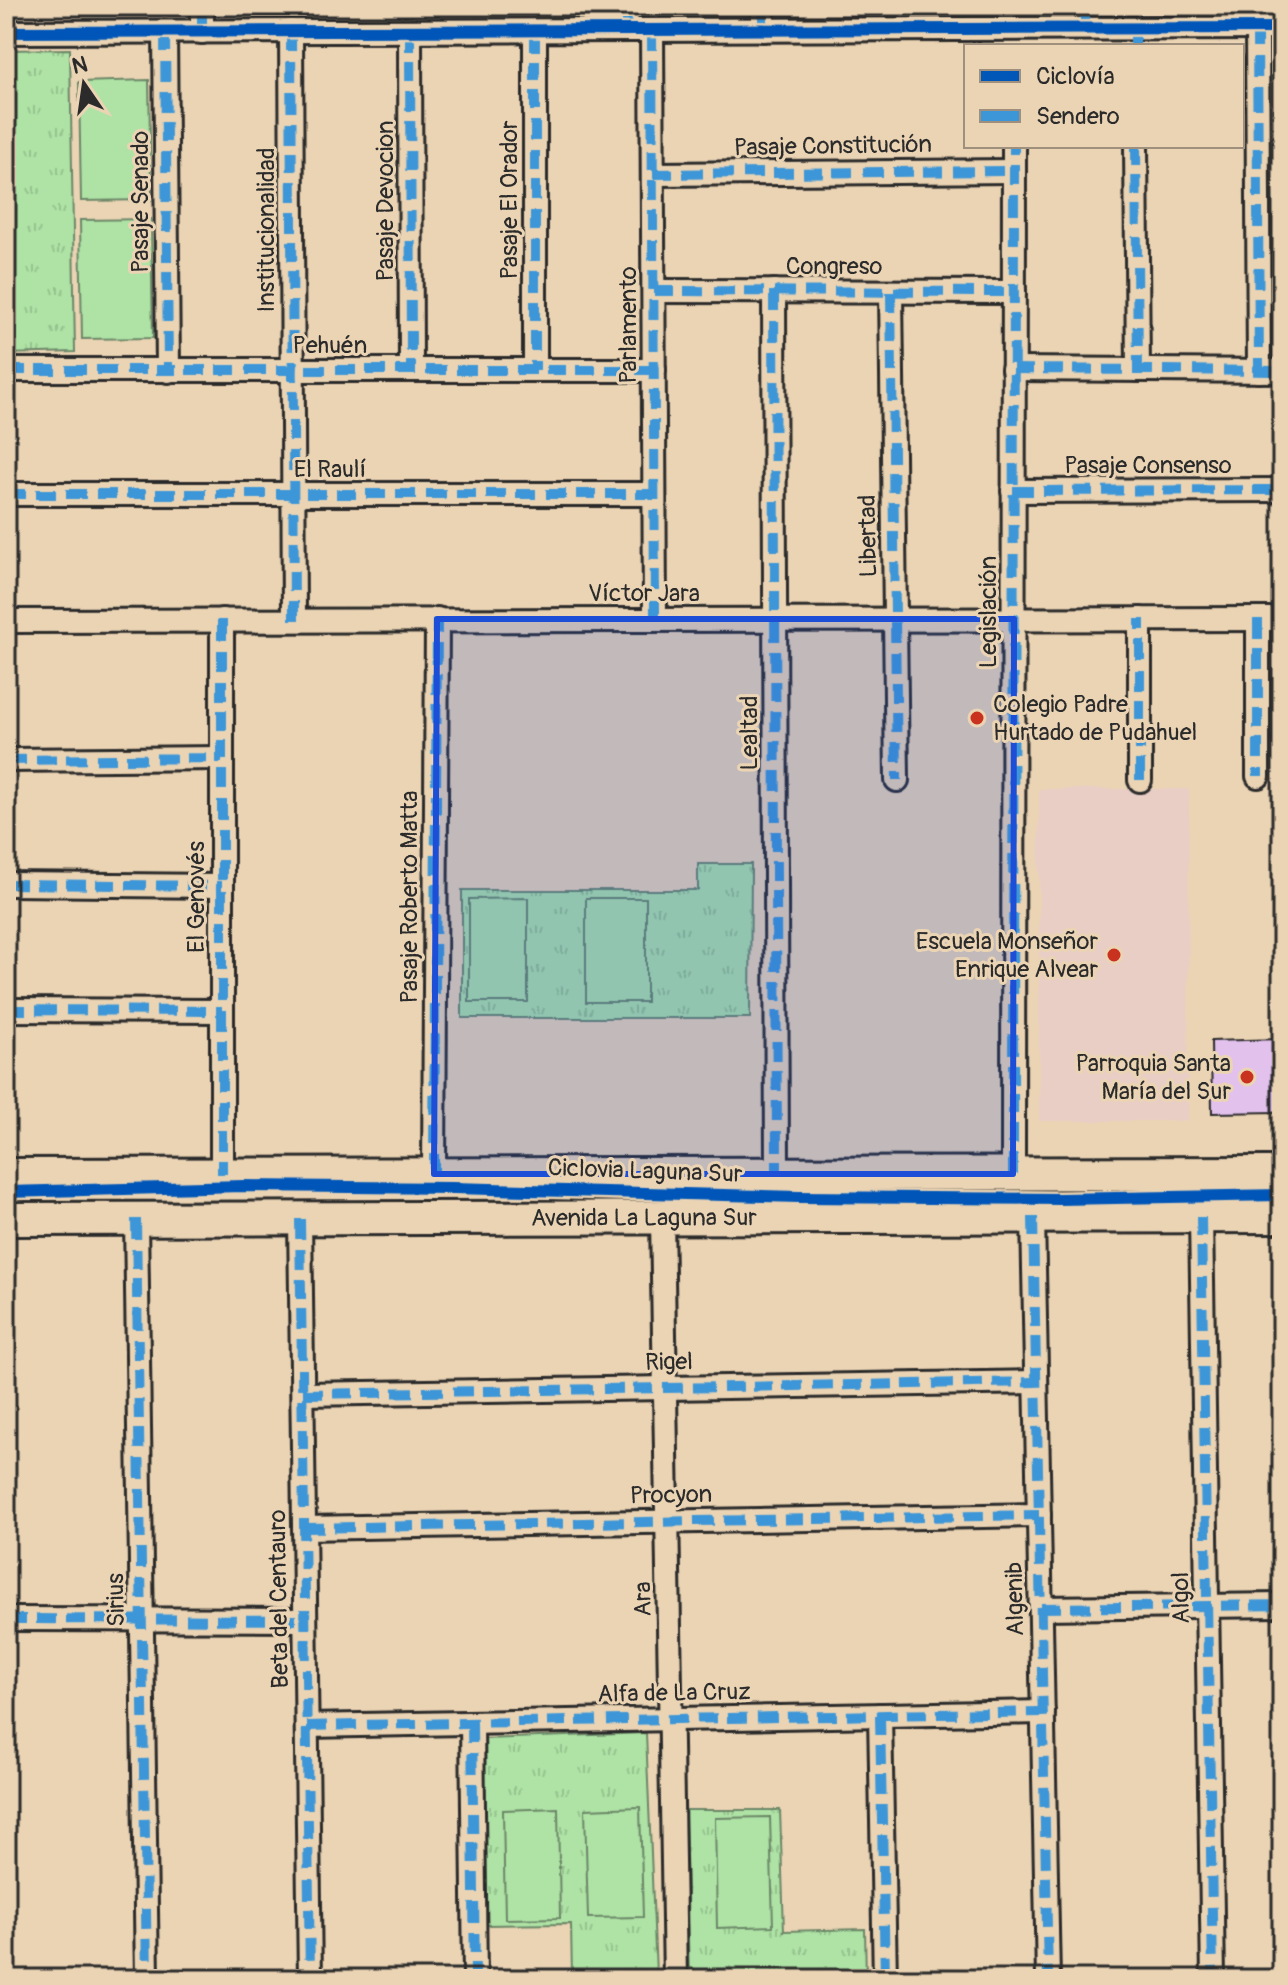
<svg xmlns="http://www.w3.org/2000/svg" width="1288" height="1985" viewBox="0 0 1288 1985" font-family="Pangolin,sans-serif">
	<style>
		.built { fill: #e8cec5 }
		.grass { fill: url(#grass-tufts); stroke: #6c8768; stroke-width: 2 }
		.pitch { fill: #aee3a5; stroke: #6c8768; stroke-width: 2 }
		.building { fill: #e2c1ed; stroke: #2b2b2b; stroke-width: 2 }
		.lines { fill: none; stroke-linecap: round; stroke-linejoin: round }
		.street-casing { stroke: #2b2b2b; stroke-width: 28 }
		.secondary-casing { stroke: #2b2b2b; stroke-width: 38 }
		.street { stroke: #ebd4b4; stroke-width: 22 }
		.secondary { stroke: #ebd4b4; stroke-width: 32 }
		.quiet { stroke: #3c96d7; stroke-width: 10; stroke-dasharray: 20 10; stroke-linecap: butt }
		.cycleway-casing { stroke: #ebd4b4; stroke-width: 17 }
		.cycleway { stroke: #0057b8; stroke-width: 12 }
		.marked { fill: #1d4ed8; fill-opacity: 0.2; stroke: #1d4ed8; stroke-width: 6; stroke-linejoin: round }
		.poi-dot { fill: #c8321e; stroke: #ebd4b4; stroke-width: 3 }
		.labels { text-anchor: middle; dominant-baseline: central; stroke-width: 6; stroke-linejoin: round; paint-order: stroke }
		.street-label { font-size: 24px; fill: #2b2b2b; stroke: #ebd4b4 }
		.poi-label { font-size: 24px; fill: #2b2b2b; stroke: #ebd4b4; text-anchor: end }
	</style>
	<defs>
		<pattern id="grass-tufts" width="24" height="20" patternUnits="userSpaceOnUse" patternTransform="scale(2)"><rect width="24" height="20" fill="#aee3a5"/><path d="M3 7l-1-3M5 7V3M7 7l1-3M15 17l-1-3M17 17v-4M19 17l1-3" fill="none" stroke="#96c38e"/></pattern>
	</defs>
	<rect width="100%" height="100%" fill="#ebd4b4"/>
	<filter id="ink" filterUnits="userSpaceOnUse"><feTurbulence type="fractalNoise" baseFrequency=".0125" numOctaves="2"/><feDisplacementMap in="SourceGraphic" scale="16" xChannelSelector="R" yChannelSelector="G"/><feConvolveMatrix kernelMatrix="1 2 1 2 8 2 1 2 1" color-interpolation-filters="sRGB"/></filter>
	<g filter="url(#ink)">
		<polygon class="built" points="1039,789 1189,789 1188,1121 1039,1121"/>
		<g class="grass">
			<polygon points="70,49 75,352 6,354 6,50"/>
			<polygon points="698,864 751,864 750,1018 462,1018 462,890 698,890"/>
			<polygon points="646,1733 656,1974 572,1976 571,1924 486,1925 484,1739"/>
			<polygon points="685,1810 780,1810 784,1931 865,1929 866,1979 689,1979"/>
		</g>
		<g class="pitch">
			<polygon points="149,80 151,200 81,201 79,82"/>
			<polygon points="151,219 153,338 82,339 80,220"/>
			<polygon points="528,898 528,1002 469,1002 469,899"/>
			<rect x="586" y="898" width="60" height="104"/>
			<polygon points="640,1807 643,1917 588,1918 585,1809"/>
			<polygon points="558,1808 560,1918 505,1919 503,1810"/>
			<polygon points="770,1817 773,1926 717,1928 715,1818"/>
		</g>
		<polygon class="building" points="1282,1039 1282,1112 1212,1113 1211,1041"/>
		<g class="lines">
			<defs>
				<g id="street">
					<polyline points="763,6 763,30"/>
					<polyline points="1257,28 1259,371"/>
					<polyline points="626,30 627,6"/>
					<polyline points="652,30 655,619"/>
					<polyline points="291,31 294,620"/>
					<polyline points="410,31 411,370"/>
					<polyline points="535,31 535,370"/>
					<polyline points="6,32 1282,28"/>
					<polyline points="165,32 168,371"/>
					<polyline points="202,32 202,6"/>
					<polyline points="1136,146 1138,370"/>
					<polyline points="653,174 1014,171"/>
					<polyline points="654,291 1014,292"/>
					<polyline points="774,291 777,1174"/>
					<polyline points="891,292 897,780"/>
					<polyline points="1013,369 1282,371"/>
					<polyline points="6,370 654,370"/>
					<polyline points="1013,491 1282,490"/>
					<polyline points="6,494 654,494"/>
					<polyline points="1258,619 1258,776"/>
					<polyline points="222,620 222,1174"/>
					<polyline points="6,621 1282,619"/>
					<polyline points="6,760 222,758"/>
					<polyline points="1140,780 1140,619"/>
					<polyline points="6,884 222,886"/>
					<polyline points="6,1010 222,1011"/>
					<polyline points="434,1174 437,619"/>
					<polyline points="1013,1174 1014,146"/>
					<polyline points="1033,1217 1048,1979"/>
					<polyline points="1201,1217 1213,1979"/>
					<polyline points="662,1218 675,1979"/>
					<polyline points="136,1219 147,1979"/>
					<polyline points="300,1219 310,1979"/>
					<polyline points="303,1394 1036,1382"/>
					<polyline points="304,1528 1039,1515"/>
					<polyline points="1041,1608 1282,1605"/>
					<polyline points="6,1619 305,1620"/>
					<polyline points="880,1715 885,1979"/>
					<polyline points="472,1723 475,1979"/>
					<polyline points="307,1726 1043,1712"/>
				</g>
				<g id="secondary">
					<polyline points="6,1175 1282,1173"/>
					<path id="s1" d="M6,1219l1276,-3"/>
				</g>
			</defs>
			<use href="#street" class="street-casing"/>
			<use href="#secondary" class="secondary-casing"/>
			<use href="#street" class="street"/>
			<use href="#secondary" class="secondary"/>
			<g class="quiet">
				<polyline points="763,6 763,30"/>
				<polyline points="1257,28 1259,371"/>
				<polyline points="1085,29 1085,6"/>
				<polyline points="1135,29 1135,46"/>
				<polyline points="626,30 627,6"/>
				<polyline points="652,30 655,619"/>
				<polyline points="291,31 294,620"/>
				<polyline points="410,31 411,370"/>
				<polyline points="535,31 535,370"/>
				<polyline points="165,32 168,371"/>
				<polyline points="202,32 202,6"/>
				<polyline points="1136,146 1138,370"/>
				<polyline points="653,174 1014,171"/>
				<polyline points="654,291 1014,292"/>
				<polyline points="774,291 777,1174"/>
				<polyline points="891,292 897,780"/>
				<polyline points="1013,369 1282,371"/>
				<polyline points="6,370 654,370"/>
				<polyline points="1013,491 1282,490"/>
				<polyline points="6,494 654,494"/>
				<polyline points="1258,619 1258,776"/>
				<polyline points="222,620 222,1174"/>
				<polyline points="6,760 222,758"/>
				<polyline points="1140,780 1140,619"/>
				<polyline points="6,884 222,886"/>
				<polyline points="6,1010 222,1011"/>
				<polyline points="434,1174 437,619"/>
				<polyline points="1013,1174 1014,146"/>
				<polyline points="1033,1217 1048,1979"/>
				<polyline points="1201,1217 1213,1979"/>
				<polyline points="136,1219 147,1979"/>
				<polyline points="300,1219 310,1979"/>
				<polyline points="303,1394 1036,1382"/>
				<polyline points="304,1528 1039,1515"/>
				<polyline points="1041,1608 1282,1605"/>
				<polyline points="6,1619 305,1620"/>
				<polyline points="880,1715 885,1979"/>
				<polyline points="472,1723 475,1979"/>
				<polyline points="307,1726 1043,1712"/>
			</g>
			<defs>
				<g id="cycleway">
					<polyline points="6,32 1282,28"/>
					<polyline points="6,1192 243,1186 453,1188 799,1197 1060,1199 1282,1195"/>
				</g>
			</defs>
			<use href="#cycleway" class="cycleway-casing"/>
			<use href="#cycleway" class="cycleway"/>
		</g>
	</g>
	<path class="marked" d="M437,619h577l-1,555h-579z"/>
	<g class="poi-dot">
		<circle cx="977" cy="718" r="8"/>
		<circle cx="1114" cy="955" r="8"/>
		<circle cx="1247" cy="1077" r="8"/>
	</g>
	<g class="labels">
		<g class="street-label">
			<text transform="translate(833 146) rotate(-1)">Pasaje Constitución</text>
			<text transform="translate(509 200) rotate(-90)">Pasaje El Orador</text>
			<text transform="translate(385 201) rotate(-90)">Pasaje Devocion</text>
			<text transform="translate(140 202) rotate(-90)">Pasaje Senado</text>
			<text transform="translate(266 230) rotate(-90)">Institucionalidad</text>
			<text x="834" y="266">Congreso</text>
			<text transform="translate(628 325) rotate(-90)">Parlamento</text>
			<text x="330" y="345">Pehuén</text>
			<text x="1148" y="465">Pasaje Consenso</text>
			<text x="330" y="469">El Raulí</text>
			<text transform="translate(868 536) rotate(-91)">Libertad</text>
			<text x="644" y="593">Víctor Jara</text>
			<text transform="translate(988 612) rotate(-90)">Legislación</text>
			<text transform="translate(749 733) rotate(-90)">Lealtad</text>
			<text transform="translate(196 897) rotate(-90)">El Genovés</text>
			<text transform="translate(409 897) rotate(-90)">Pasaje Roberto Matta</text>
			<text transform="translate(645 1171) rotate(2)">Ciclovia Laguna Sur</text>
			<text stroke="none"><textPath href="#s1" startOffset="638">Avenida La Laguna Sur</textPath></text>
			<text transform="translate(669 1362) rotate(-1)">Rigel</text>
			<text transform="translate(671 1495) rotate(-1)">Procyon</text>
			<text transform="translate(1181 1598) rotate(-91)">Algol</text>
			<text transform="translate(279 1599) rotate(-91)">Beta del Centauro</text>
			<text transform="translate(643 1599) rotate(-91)">Ara</text>
			<text transform="translate(1015 1599) rotate(-91)">Algenib</text>
			<text transform="translate(116 1600) rotate(-91)">Sirius</text>
			<text transform="translate(674 1693) rotate(-1)">Alfa de La Cruz</text>
		</g>
		<g class="poi-label">
			<text x="993" y="704" text-anchor="start">Colegio Padre<tspan x="993" dy="28">Hurtado de Pudahuel</tspan></text>
			<text x="1098" y="941">Escuela Monseñor<tspan x="1098" dy="28">Enrique Alvear</tspan></text>
			<text x="1231" y="1063">Parroquia Santa<tspan x="1231" dy="28">María del Sur</tspan></text>
		</g>
	</g>
	<rect width="1288" height="1985" fill="none" stroke="#ebd4b4" stroke-width="32"/>
	<rect x="16" y="16" width="1256" height="1953" fill="none" stroke="#2b2b2b" stroke-width="3" filter="url(#ink)"/>
	<rect x="964" y="44" width="280" height="104" fill="#ebd4b4" stroke="#9e907d" stroke-width="2"/>
	<rect x="980" y="70" width="40" height="12" fill="#0057b8" stroke="#9e907d" stroke-width="2"/>
	<text x="1036" y="84" font-size="24" fill="#2b2b2b">Ciclovía</text>
	<rect x="980" y="110" width="40" height="12" fill="#3c96d7" stroke="#9e907d" stroke-width="2"/>
	<text x="1036" y="124" font-size="24" fill="#2b2b2b">Sendero</text>
	<g transform="translate(84 84) rotate(347)" stroke="#ebd4b4" stroke-width="6" paint-order="stroke">
	<path d="M0-6L14 30L0 20L-14 30Z" fill="#2b2b2b"/>
	<text y="-12" font-size="22" font-weight="bold" text-anchor="middle" fill="#2b2b2b">N</text>
	</g>
</svg>
